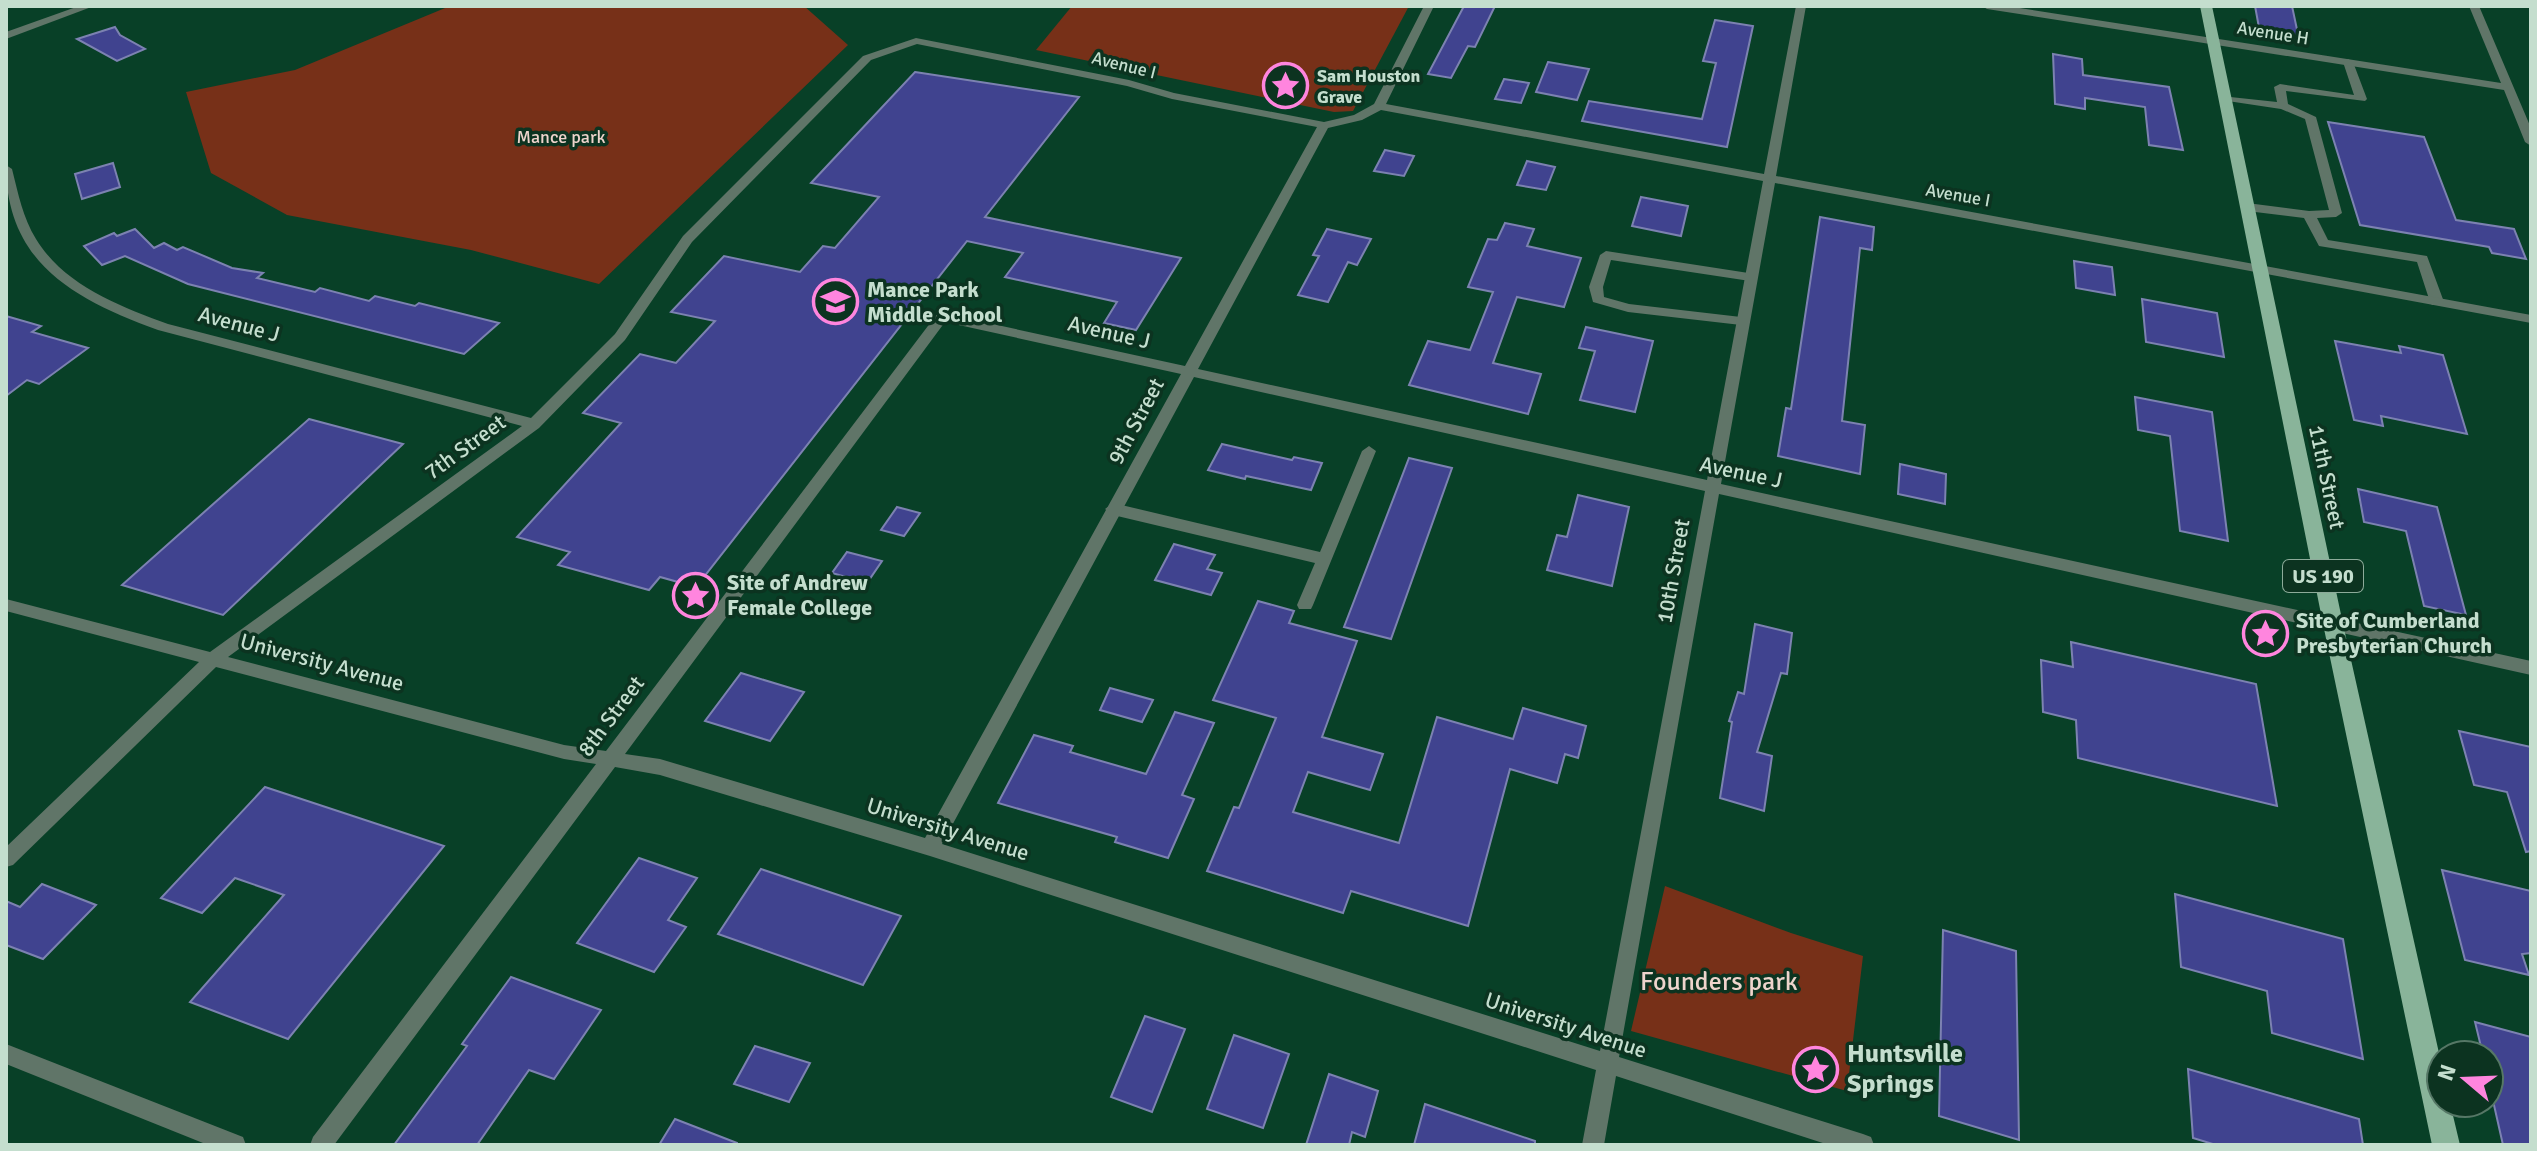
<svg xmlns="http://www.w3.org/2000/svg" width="2537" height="1151" viewBox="0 0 2537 1151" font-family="Signika,sans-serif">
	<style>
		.green { fill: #773018 }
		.building { fill: #40438f; stroke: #7c82b1; stroke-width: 2 }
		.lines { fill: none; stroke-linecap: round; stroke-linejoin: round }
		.service { fill: #607568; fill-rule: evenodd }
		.minor { fill: #607568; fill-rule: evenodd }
		.primary { fill: #89b49a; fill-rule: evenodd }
		.labels { text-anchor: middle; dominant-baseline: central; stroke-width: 7; stroke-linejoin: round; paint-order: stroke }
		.far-street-label { font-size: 18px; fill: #c4dece; stroke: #0c3320 }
		.far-poi-label { font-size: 18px; font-weight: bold; fill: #c4dece; stroke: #0c3320; text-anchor: start }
		.far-park-label { font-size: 18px; fill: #eed4cc; stroke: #0c3320 }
		.shield { fill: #0c3320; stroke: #8dab9a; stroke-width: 2 }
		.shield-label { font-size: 20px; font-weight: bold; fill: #c4dece }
		.poi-label { font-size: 22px; font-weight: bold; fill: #c4dece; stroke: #0c3320; text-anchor: start }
		.street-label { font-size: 22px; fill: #c4dece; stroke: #0c3320 }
		.near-park-label { font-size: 26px; fill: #eed4cc; stroke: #0c3320 }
		.near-poi-label { font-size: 26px; font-weight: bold; fill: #c4dece; stroke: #0c3320; text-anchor: start }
	</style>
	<rect width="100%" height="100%" fill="#084027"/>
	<g class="green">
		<polygon points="450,6 804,6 848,45 599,284 471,250 287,215 211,173 186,92 295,70"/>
		<polygon points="1072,6 1409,6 1353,111 1334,112 1036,50"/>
		<polygon points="1665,886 1791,933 1863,956 1847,1091 1631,1031"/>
	</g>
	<g class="building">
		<polygon points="1464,6 1495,6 1475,47 1468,46 1451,78 1428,74"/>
		<polygon points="2255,6 2292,6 2299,39 2260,33"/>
		<polygon points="1715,20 1753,26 1727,147 1582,121 1589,101 1702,119 1716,63 1703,61"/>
		<polygon points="115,27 120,35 145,49 117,61 77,39"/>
		<polygon points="2053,54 2082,59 2083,75 2169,87 2183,150 2149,145 2145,107 2085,98 2085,109 2055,104"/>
		<polygon points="1548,62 1589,69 1577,100 1536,92"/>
		<polygon points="915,72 1079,97 985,217 1181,258 1136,330 1104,323 1117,302 1005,277 1023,253 967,241 696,587 660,577 649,590 558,565 570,552 517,537 621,423 583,413 640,354 676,363 715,321 671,312 724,256 800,272 823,246 835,248 879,197 811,183"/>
		<polygon points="1504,79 1529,83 1521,103 1495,99"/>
		<polygon points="2328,122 2424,137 2456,220 2514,229 2526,259 2492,253 2489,247 2360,225"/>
		<polygon points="1385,150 1414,156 1404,176 1374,171"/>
		<polygon points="1527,161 1555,167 1546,190 1517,185"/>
		<polygon points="113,163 120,187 82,199 75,174"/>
		<polygon points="1641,197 1688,206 1681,236 1632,226"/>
		<polygon points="1820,217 1874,227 1872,250 1860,248 1842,421 1865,425 1860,474 1778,456 1786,408 1791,409"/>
		<polygon points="1505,223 1534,229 1527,246 1581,258 1564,307 1517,297 1493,363 1541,374 1528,414 1409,385 1428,341 1470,350 1493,292 1468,287 1488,239 1497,240"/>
		<polygon points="135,229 154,248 164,243 177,250 183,247 232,268 263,273 257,278 315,292 320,288 369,301 375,296 415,306 419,303 499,323 464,354 188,284 125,256 102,265 84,246 114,233 117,236"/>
		<polygon points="1327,229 1371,239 1357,265 1348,262 1328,302 1298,295 1319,256 1313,255"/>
		<polygon points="2074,261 2112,267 2115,295 2076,288"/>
		<polygon points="2142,299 2217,313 2224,357 2146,342"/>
		<polygon points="6,316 41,326 32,332 88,348 39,384 27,380 6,396"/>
		<polygon points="1586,327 1653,341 1635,412 1580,400 1595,351 1579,348"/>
		<polygon points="2335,341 2401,353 2399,346 2443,355 2467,434 2381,416 2383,426 2354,420"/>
		<polygon points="2135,397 2212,412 2228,541 2180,531 2170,436 2138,430"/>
		<polygon points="309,419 403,444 223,615 122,585"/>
		<polygon points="1222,444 1292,460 1294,457 1322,463 1311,490 1246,476 1245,479 1208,470"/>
		<polygon points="1409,458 1452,468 1391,639 1344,627"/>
		<polygon points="1900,464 1946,474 1945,504 1898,494"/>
		<polygon points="2358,489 2437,507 2466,615 2424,606 2406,531 2364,522"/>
		<polygon points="1578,495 1629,507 1612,586 1547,570 1557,535 1567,537"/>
		<polygon points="897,507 920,513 904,536 881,530"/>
		<polygon points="1174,544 1215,555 1207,569 1222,573 1211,595 1155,580"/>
		<polygon points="847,552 882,561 867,583 832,573"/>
		<polygon points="1258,601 1294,611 1289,623 1357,641 1322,737 1383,754 1370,790 1308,772 1293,812 1399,843 1437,717 1513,739 1523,708 1586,726 1578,758 1565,754 1557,783 1510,769 1468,926 1351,891 1343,913 1207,871 1234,807 1239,808 1276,718 1213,700"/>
		<polygon points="1755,624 1792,633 1787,674 1781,673 1757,752 1772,756 1764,811 1720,798 1732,722 1729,721 1738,692 1744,694"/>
		<polygon points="2071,642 2256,684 2277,806 2078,758 2076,720 2043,712 2041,660 2073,667"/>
		<polygon points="741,673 804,692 770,741 705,721"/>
		<polygon points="1110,688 1153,700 1142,722 1100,710"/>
		<polygon points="1175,712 1214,723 1182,795 1194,799 1168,858 1115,842 1117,837 998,803 1034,735 1073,746 1070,752 1146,774"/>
		<polygon points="2459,731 2531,747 2531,851 2526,852 2507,792 2474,785"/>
		<polygon points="265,787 444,846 288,1039 190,1002 284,895 235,878 202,913 161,898"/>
		<polygon points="639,858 697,878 668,920 686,927 654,972 577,943"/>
		<polygon points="761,869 901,916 863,985 718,934"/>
		<polygon points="2442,870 2531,891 2531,953 2522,954 2529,975 2465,960"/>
		<polygon points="42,884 96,905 43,959 6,945 6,901 20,907"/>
		<polygon points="2175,894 2343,939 2363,1059 2272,1033 2267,991 2181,967"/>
		<polygon points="1943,930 2016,951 2019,1140 1939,1116"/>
		<polygon points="511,977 601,1010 554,1079 529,1070 477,1145 394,1145 467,1046 462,1044"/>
		<polygon points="1145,1016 1185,1029 1152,1112 1111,1097"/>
		<polygon points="2475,1022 2531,1037 2531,1145 2503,1145 2489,1083 2489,1055 2483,1055"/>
		<polygon points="1234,1035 1289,1054 1263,1128 1207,1109"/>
		<polygon points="755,1046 810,1063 789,1102 734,1084"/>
		<polygon points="2188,1069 2359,1119 2363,1145 2216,1145 2193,1138"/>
		<polygon points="1329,1074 1378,1091 1365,1137 1352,1132 1349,1145 1306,1145"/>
		<polygon points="1425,1104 1535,1141 1535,1145 1414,1145"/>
		<polygon points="675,1119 737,1143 737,1145 659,1145"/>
	</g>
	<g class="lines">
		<g class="service">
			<polygon points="2348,59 2353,62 2367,99 2365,101 2286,91 2288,104 2316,117 2342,213 2336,217 2317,218 2328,240 2427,256 2444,302 2442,305 2432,305 2430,302 2417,262 2319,246 2304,218 2247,211 2241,207 2247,203 2309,211 2329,210 2305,119 2281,109 2221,100 2221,96 2277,102 2274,87 2280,84 2354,95 2343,62"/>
			<polygon points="1606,251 1755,274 1757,277 1750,281 1611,260 1603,287 1604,297 1629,304 1741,317 1748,321 1741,325 1628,312 1593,302 1589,287 1600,255"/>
			<polygon points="1369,446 1376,451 1313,605 1311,609 1299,609 1297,605 1315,563 1113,515 1105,509 1113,503 1320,552 1362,451"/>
		</g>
		<g class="minor">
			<polygon points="79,6 94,6 6,39 6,32"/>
			<path d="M1424,6h10l-48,98 378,70 32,-168h10l-30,170 755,139v8l-756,-140 -54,301 810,177v14l-812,-181 -100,563 244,77 8,3 3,8h-45l-213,-69 -12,69h-22l14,-75 -666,-214 -270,-81 -45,-8 -281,378h-24l3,-8 283,-373 -32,-5 -348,-92 -203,198 -7,2v-20l193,-185 -193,-51v-12l204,53 312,-226 -364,-96c-82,-30 -152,-66 -152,-165l6,4c6,24 11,49 24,70 28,46 83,67 132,85l363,94 84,-84 68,-98 180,-180 53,-18 213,42 45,13 150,29 30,-7 20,-11zM917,44l210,42 45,13 145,28 -132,239 -243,-53 -5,1 -331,437 -42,-6 -336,-88 311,-229 86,-88 67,-98 179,-182zM1381,110l382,71 -56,299 -509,-111 130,-241 34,-8zM945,322l236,52 -256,464 -265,-79 -35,-5zM1194,377l511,114 -105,560 -658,-207z"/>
			<polygon points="1982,6 2007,6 2501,83 2469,6 2479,6 2531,128 2531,146 2525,142 2504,90 1987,9"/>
			<polygon points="6,1044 243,1137 246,1145 208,1145 6,1064"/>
		</g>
		<polygon class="primary" points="2200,6 2212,6 2343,624 2441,1062 2441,1103 2450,1103 2460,1145 2432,1145 2323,624"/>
	</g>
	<defs>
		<symbol id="sight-ring" viewBox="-11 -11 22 22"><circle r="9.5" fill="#0c3320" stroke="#ff85de" stroke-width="1.5"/><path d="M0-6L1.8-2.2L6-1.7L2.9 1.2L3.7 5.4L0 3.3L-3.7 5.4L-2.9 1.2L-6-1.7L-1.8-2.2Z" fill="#ff85de"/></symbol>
		<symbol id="school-ring" viewBox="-11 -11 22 22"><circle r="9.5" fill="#0c3320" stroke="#ff85de" stroke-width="1.5"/><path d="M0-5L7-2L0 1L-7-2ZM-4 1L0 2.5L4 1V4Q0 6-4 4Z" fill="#ff85de"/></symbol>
	</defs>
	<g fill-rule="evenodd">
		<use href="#sight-ring" x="1260" y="60" width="51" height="51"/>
		<use href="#school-ring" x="810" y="276" width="51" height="51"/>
		<use href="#sight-ring" x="670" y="570" width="51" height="51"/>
		<use href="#sight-ring" x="2240" y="608" width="51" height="51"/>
		<use href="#sight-ring" x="1790" y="1044" width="51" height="51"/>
	</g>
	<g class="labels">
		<g class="far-street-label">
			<text transform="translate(2273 33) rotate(9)">Avenue H</text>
			<text transform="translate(1124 65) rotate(14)">Avenue I</text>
			<text transform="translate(1958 195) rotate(10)">Avenue I</text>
		</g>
		<g class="far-poi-label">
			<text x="1317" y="76">Sam Houston<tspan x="1317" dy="21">Grave</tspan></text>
		</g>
		<g class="far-park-label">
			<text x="561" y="137">Mance park</text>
		</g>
		<rect class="shield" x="2283" y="560" width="80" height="32" rx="6"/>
		<g class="shield-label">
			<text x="2323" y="576">US 190</text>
		</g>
		<g class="poi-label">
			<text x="867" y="289">Mance Park<tspan x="867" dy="25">Middle School</tspan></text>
			<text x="727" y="582">Site of Andrew<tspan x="727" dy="25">Female College</tspan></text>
			<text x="2296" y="620">Site of Cumberland<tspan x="2296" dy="25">Presbyterian Church</tspan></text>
		</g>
		<g class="street-label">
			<text transform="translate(239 324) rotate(15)">Avenue J</text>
			<text transform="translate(1109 332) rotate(13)">Avenue J</text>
			<text transform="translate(1136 421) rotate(-62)">9th Street</text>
			<text transform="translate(465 447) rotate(-36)">7th Street</text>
			<text transform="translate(1741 472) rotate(12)">Avenue J</text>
			<text transform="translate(2327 477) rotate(78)">11th Street</text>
			<text transform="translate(1673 571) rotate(-80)">10th Street</text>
			<text transform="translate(322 662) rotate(15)">University Avenue</text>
			<text transform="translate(611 716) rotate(-53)">8th Street</text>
			<text transform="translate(948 829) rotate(17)">University Avenue</text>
			<text transform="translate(1566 1025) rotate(18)">University Avenue</text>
		</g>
		<g class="near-park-label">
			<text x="1719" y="982">Founders park</text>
		</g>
		<g class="near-poi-label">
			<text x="1847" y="1054">Huntsville<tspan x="1847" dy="30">Springs</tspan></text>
		</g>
	</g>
	<rect width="2537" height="1151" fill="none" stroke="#c4dece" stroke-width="16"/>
	<g transform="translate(2465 1079) rotate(289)"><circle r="38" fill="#0c3320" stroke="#567766" stroke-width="2"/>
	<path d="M0-6L14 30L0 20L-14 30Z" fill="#ff85de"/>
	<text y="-12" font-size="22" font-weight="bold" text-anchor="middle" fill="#c4dece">N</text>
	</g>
</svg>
